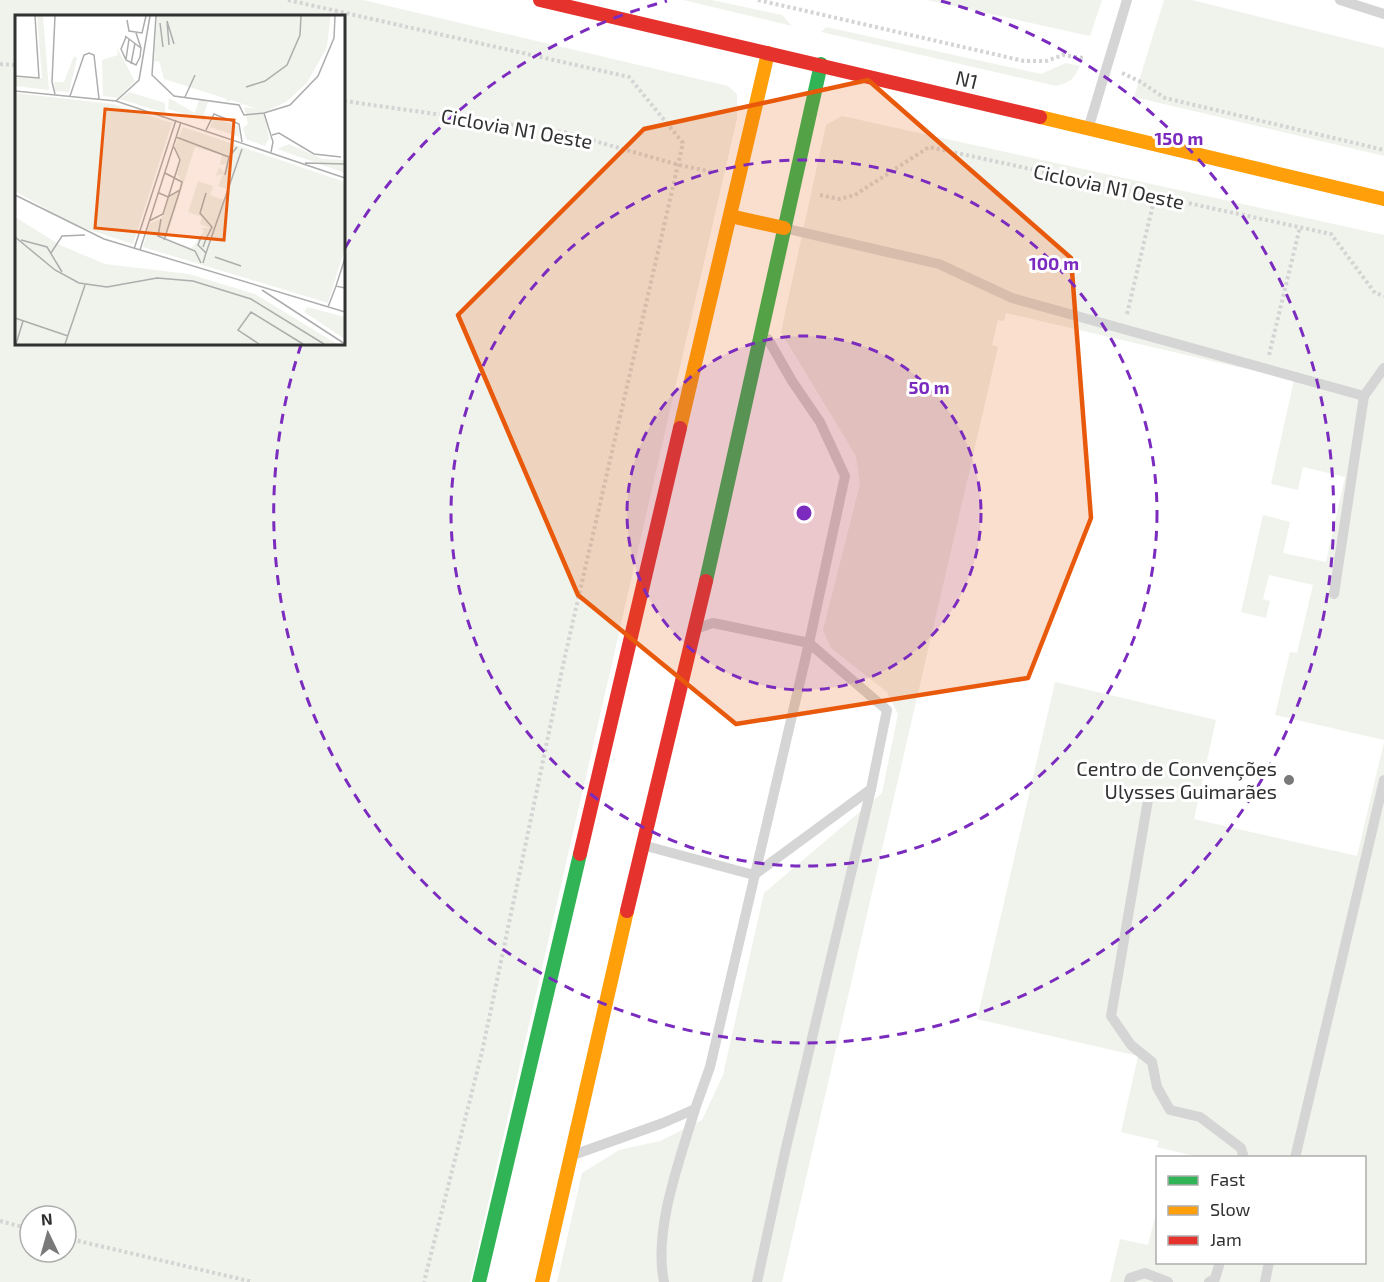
<svg xmlns="http://www.w3.org/2000/svg" width="1384" height="1282" viewBox="0 0 1384 1282" font-family="'Exo 2',sans-serif">
	<style>
		.green { fill: #f0f3ec; fill-rule: evenodd }
		.lines { fill: none; stroke-linecap: round; stroke-linejoin: round }
		.path { stroke: #d4d4d4; stroke-width: 4; stroke-dasharray: 3 3; stroke-linecap: butt }
		.lane { stroke: #d5d5d5; stroke-width: 10 }
		.fast { stroke: #30b455; stroke-width: 14 }
		.slow { stroke: #ff9f0a; stroke-width: 14 }
		.jam { stroke: #e5322d; stroke-width: 14 }
		.marked { fill: #e8590c; fill-opacity: 0.2; stroke: #e8590c; stroke-width: 4.5; stroke-linejoin: round }
		.ring { fill: none; stroke: #7b2cbf; stroke-width: 3; stroke-dasharray: 10 8 }
		.poi-dot { fill: #797979; stroke: #fff; stroke-width: 2 }
		.labels { text-anchor: middle; dominant-baseline: central; stroke-width: 6; stroke-linejoin: round; paint-order: stroke }
		.street-label { font-size: 20px; fill: #313131; stroke: #fff }
		.poi-label { font-size: 20px; fill: #313131; stroke: #fff; text-anchor: end }
		.inset-road { fill: none; stroke: #adadad; stroke-width: 1.5 }
		.view { fill: #e8590c; fill-opacity: 0.15; stroke: #e8590c; stroke-width: 3 }
		.inset-edge { fill: none; stroke: #313131; stroke-width: 3 }
		.centre { fill: #7b2cbf; stroke: #fff; stroke-width: 3 }
		.ring-label { font-size: 18px; text-anchor: middle; font-weight: bold; fill: #7b2cbf; stroke: #fff; stroke-width: 6; stroke-linejoin: round; paint-order: stroke }
	</style>
	<rect width="100%" height="100%" fill="#fff"/>
	<g class="green">
		<path d="M0,0h363l365,86 9,8v24l-267,1164h-470zM16,16h328v328h-328zM30,1216h36v36h-36z"/>
		<polygon points="683,0 712,0 782,15 792,26"/>
		<polygon points="927,0 1102,0 1090,36"/>
		<polygon points="1164,0 1192,0 1384,48 1384,156 1134,97"/>
		<path d="M826,27l215,47 25,-11 14,3c-7,14 -9,16 -24,20l-235,-54z"/>
		<polygon points="842,116 1384,235 1384,740 1275,715 1290,652 1297,653 1313,585 1269,575 1263,599 1270,601 1266,618 1241,612 1263,515 1290,522 1283,553 1326,562 1345,477 1303,467 1298,490 1271,484 1294,380 1006,313 1004,321 998,320 992,345 998,347 782,1282 557,1282 582,1173 619,1150 660,1141 702,1120 723,1075 764,893 882,793 898,714 887,692 831,648 823,630 860,484 856,456 781,332 826,125"/>
		<polygon points="1055,682 1216,720 1194,819 1357,856 1384,742 1384,1282 1110,1282 1120,1239 1148,1245 1156,1213 1158,1213 1158,1262 1364,1262 1364,1158 1202,1158 1157,1147 1159,1141 1121,1132 1138,1056 977,1019"/>
	</g>
	<g class="lines">
		<g class="path">
			<polyline points="288,0 629,77 683,143 565,656 482,1052 424,1282"/>
			<polyline points="758,0 1024,61 1046,61 1063,55 1083,58"/>
			<polyline points="0,64 16,65"/>
			<polyline points="1122,73 1139,81 1165,98 1384,150"/>
			<polyline points="344,101 563,132 679,165 713,172"/>
			<polyline points="820,195 839,199 855,195 929,147 1331,234 1375,293 1384,296"/>
			<polyline points="1127,314 1155,196"/>
			<polyline points="1269,355 1300,227"/>
			<polyline points="0,1221 30,1229"/>
			<polyline points="66,1238 253,1282"/>
		</g>
		<g class="lane">
			<polyline points="1340,0 1384,14"/>
			<polyline points="1089,126 1127,0"/>
			<polyline points="788,229 939,264 1012,298 1364,396 1384,368"/>
			<polyline points="1334,594 1364,396"/>
			<polyline points="1148,800 1111,1016 1131,1045 1152,1062 1157,1087 1170,1110 1200,1117 1241,1148 1244,1158"/>
			<polyline points="646,846 754,875 871,789 887,710 809,643 713,623 701,627"/>
			<polyline points="576,1154 663,1123 695,1109 710,1067 809,643 845,476 820,422 792,381 768,339"/>
			<polyline points="1295,1158 1384,780"/>
			<path d="M664,1282c-11,-53 16,-122 31,-173"/>
			<polyline points="757,1282 785,1152 871,789"/>
			<polyline points="1129,1282 1130,1278 1145,1273 1168,1282"/>
			<polyline points="1209,1282 1215,1279 1220,1262"/>
			<polyline points="1265,1282 1269,1262"/>
		</g>
		<g class="fast">
			<polyline points="706,581 821,64"/>
			<polyline points="479,1282 580,854"/>
		</g>
		<g class="slow">
			<polyline points="1040,117 1384,199"/>
			<polyline points="730,216 784,228"/>
			<polyline points="680,428 768,53"/>
			<polyline points="542,1282 627,911"/>
		</g>
		<g class="jam">
			<polyline points="540,0 1040,117"/>
			<polyline points="580,854 680,428"/>
			<polyline points="627,911 706,581"/>
		</g>
	</g>
	<path class="marked" d="M868,80l203,178 20,260 -63,160 -292,46 -158,-129 -120,-280 186,-186z"/>
	<circle cx="804" cy="513" r="177" fill="#7b2cbf" fill-opacity=".12"/>
	<g class="ring">
		<circle cx="804" cy="513" r="177"/>
		<circle cx="804" cy="513" r="353"/>
		<path d="M345 248A530 530 0 0 1 667 1M941 1A530 530 0 1 1 301 345"/>
	</g>
	<circle class="poi-dot" cx="1289" cy="780" r="6"/>
	<g class="labels">
		<g class="street-label">
			<text transform="translate(967 79) rotate(14)">N1</text>
			<text transform="translate(517 128) rotate(10)">Ciclovia N1 Oeste</text>
			<text transform="translate(1109 186) rotate(12)">Ciclovia N1 Oeste</text>
		</g>
		<g class="poi-label">
			<text x="1277" y="768">Centro de Convenções<tspan x="1277" dy="23">Ulysses Guimarães</tspan></text>
		</g>
	</g>
	<g transform="translate(15 15)">
		<rect width="330" height="330" fill="#fff"/>
		<path d="M22,1h6l6,74 -34,-4v-9l27,1zM142,1h173v4l-3,27 -20,36 -21,19 -22,10 5,26 -4,8 -19,-7 -3,-11 5,-4 -4,-17 13,2 -26,-9 -4,2v-3l-63,-20 -5,-18 -5,1zM102,33l18,33 -17,17 -15,-2 -1,-36 16,-5zM59,41l3,2 -8,34 -14,-1 -1,-9h10zM114,77l36,11v10l-45,-14zM0,78l98,11 59,19 -39,121 -59,-19 -59,-34zM154,83l26,15 4,-13 9,2 -4,11 2,8 -38,-12zM199,103l24,8 1,11 -29,-10zM168,112l162,55v66l-17,55 -185,-56 7,-24 11,-4 8,-21 12,-8 1,-9 -5,-7 4,-13 -6,-15zM180,132l27,8 -2,10 6,-1 -2,8 -5,-5 -3,9 7,-2 -5,12 10,3 -4,11 -14,-5 3,-9 -15,-5 -10,31 14,5 -2,7 10,4h-9l3,3 -12,17 -26,-9zM274,129l33,15 23,1v13l-68,-24zM0,202l45,28 45,19 84,10 66,20 82,50h-322zM292,292l38,10v22l-41,-27z" fill="#f0f3ec" fill-rule="evenodd"/>
		<path class="inset-road" d="M40,1l-3,66 3,12M141,1l-4,59 22,21 65,9 5,10 20,-2 9,29 -2,10M112,5l2,11 13,2 4,-17M145,8l3,24M121,18l5,15 -1,9M110,21l16,12M111,22l-5,12 5,11 10,5 4,-8M154,30l-2,-24 7,23M111,44l3,-20M116,49l4,-21M0,61l24,2 -4,-62M231,72l19,-6 22,-16 13,-30 1,-19M0,76l101,10 229,77M55,81l14,-41 5,-2 5,2 5,44M170,82l10,-22M101,86l23,-21 11,-64M249,98l26,-8 28,-29 16,-38 1,-22M191,115l8,-16 25,10 3,18M257,120l7,-2 35,21 27,3M161,122l53,20 8,-10M290,148l40,1M210,160l4,-18M144,178l9,4 12,-7 2,-8 -17,-9M191,178l-6,20 12,14 -6,12M0,180l89,44 241,73M146,204l-3,17 37,15 6,12M134,206l14,-7 17,-54 -6,-13M0,222l40,33 24,13 28,4 50,-9 36,3 58,18 73,45M6,225l26,7 15,25M149,225l16,-50M188,232l3,-8 -5,-2 -3,8 8,8 -3,10M119,234l42,-129M125,235l41,-128M36,238l11,-17 23,-1M191,238l36,-104M200,242l26,9M321,271l9,-28M247,275l83,54M313,292l8,-21 9,2M0,303l53,18M1,329l7,-23M50,329l20,-59M244,329l-21,-14 13,-18 52,32"/>
		<path class="view" d="M90,94l129,11 -10,120 -129,-12z"/>
		<rect width="330" height="330" class="inset-edge"/>
	</g>
	<circle cx="804" cy="513" r="9" class="centre"/>
	<g class="ring-label">
		<text x="1179" y="145">150 m</text>
		<text x="1054" y="270">100 m</text>
		<text x="929" y="394">50 m</text>
	</g>
	<rect x="1156" y="1156" width="210" height="108" fill="#ffffff" stroke="#adadad" stroke-width="1.5"/>
	<rect x="1168" y="1176" width="30" height="9" fill="#30b455" stroke="#adadad" stroke-width="1.5"/>
	<text x="1210" y="1186" font-size="18" fill="#313131">Fast</text>
	<rect x="1168" y="1206" width="30" height="9" fill="#ff9f0a" stroke="#adadad" stroke-width="1.5"/>
	<text x="1210" y="1216" font-size="18" fill="#313131">Slow</text>
	<rect x="1168" y="1236" width="30" height="9" fill="#e5322d" stroke="#adadad" stroke-width="1.5"/>
	<text x="1210" y="1246" font-size="18" fill="#313131">Jam</text>
	<g transform="translate(48 1234) rotate(355)"><circle r="28" fill="#ffffff" stroke="#adadad" stroke-width="1.5"/>
	<path d="M0-4.5L10 22L0 15L-10 22Z" fill="#797979"/>
	<text y="-9" font-size="16" font-weight="bold" text-anchor="middle" fill="#313131">N</text>
	</g>
</svg>
